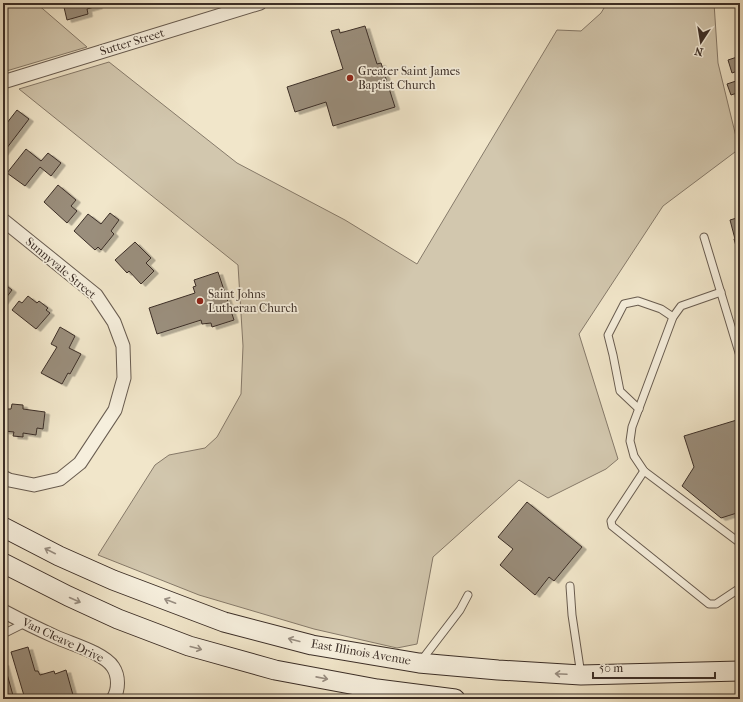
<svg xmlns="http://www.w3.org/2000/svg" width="743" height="702" viewBox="0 0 743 702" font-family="'IM FELL French Canon',serif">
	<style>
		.green { fill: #d2c7ae; stroke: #867a6a }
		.building { fill: #9a8e7c; stroke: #3b2e27; filter: url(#shadow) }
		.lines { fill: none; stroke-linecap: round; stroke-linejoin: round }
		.service-casing { stroke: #685c50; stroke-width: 9 }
		.minor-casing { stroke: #685c50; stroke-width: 15 }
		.secondary-casing { stroke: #3b2e27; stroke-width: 21 }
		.service { stroke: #f6efdd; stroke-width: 7 }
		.minor { stroke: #f6efdd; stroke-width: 13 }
		.secondary { stroke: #f6efdd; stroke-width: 19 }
		.oneway { stroke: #988e82 }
		.poi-dot { fill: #8f2418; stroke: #f6efdd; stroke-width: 1.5 }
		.labels { text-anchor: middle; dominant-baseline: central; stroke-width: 3.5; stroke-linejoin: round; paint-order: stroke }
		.street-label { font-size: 12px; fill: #3b2e27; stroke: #f6efdd }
		.poi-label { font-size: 12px; fill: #3b2e27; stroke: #f6efdd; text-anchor: start }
	</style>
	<defs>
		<filter id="shadow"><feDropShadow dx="4.5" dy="2.5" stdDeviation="0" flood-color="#0004"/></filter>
	</defs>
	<rect width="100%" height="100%" fill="#f1e6ca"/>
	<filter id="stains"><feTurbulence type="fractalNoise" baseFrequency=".005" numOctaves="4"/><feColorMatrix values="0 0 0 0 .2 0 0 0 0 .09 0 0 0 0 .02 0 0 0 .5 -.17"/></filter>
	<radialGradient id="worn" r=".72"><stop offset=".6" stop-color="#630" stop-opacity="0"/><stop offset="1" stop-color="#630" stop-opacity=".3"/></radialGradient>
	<g class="green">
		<polygon points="3,3 36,3 87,47 3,72"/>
		<polygon points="607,3 714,3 718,63 739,149 663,206 579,334 618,459 606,469 548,498 519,480 433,557 417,644 397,648 314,629 199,595 98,555 155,465 169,455 205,448 217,437 241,394 243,346 238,265 19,89 109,62 237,163 345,220 417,264 557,30 581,31 601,13"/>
	</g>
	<g class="building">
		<polygon points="63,3 97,3 98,6 87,9 88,14 67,20"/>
		<polygon points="365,26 377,64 381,63 395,107 333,126 326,102 295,112 287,87 343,69 331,31 339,29 340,33"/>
		<polygon points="740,56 740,70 732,73 728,60"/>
		<polygon points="739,80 740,84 740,92 731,95 727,84"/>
		<polygon points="17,110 29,119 3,153 3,138 7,132 3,129 3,128"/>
		<polygon points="26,149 41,161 48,153 61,163 51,176 40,167 25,186 7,173"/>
		<polygon points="58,185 76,200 71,206 77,211 67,223 44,202"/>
		<polygon points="110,213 119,220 111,231 114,234 101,250 98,247 95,250 74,231 88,214 101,224"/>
		<polygon points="740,217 740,253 738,246 736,246 734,239 735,239 730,220"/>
		<polygon points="135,242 151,258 146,263 154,271 141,284 129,271 127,273 115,260"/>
		<polygon points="218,272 234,320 212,327 211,323 202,324 201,320 157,334 149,308 195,293 193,287 196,286 194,280"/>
		<polygon points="3,283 12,290 3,302"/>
		<polygon points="28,296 37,303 39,301 48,308 46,310 50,313 36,329 12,310 19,301 22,303"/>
		<polygon points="60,327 75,336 69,348 81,354 70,374 68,373 62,384 41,373 57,347 51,344"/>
		<polygon points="12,404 23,405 23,409 45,412 43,429 37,428 36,435 23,433 23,437 13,436 14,432 4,431 7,409 11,409"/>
		<polygon points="740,419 740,454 738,455 740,462 740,512 721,518 682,486 694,467 684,436"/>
		<polygon points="527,502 582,547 554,581 549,577 535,595 500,565 513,549 498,537"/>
		<polygon points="28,647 35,671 38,671 40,675 54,671 55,674 66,670 73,695 61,699 25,699 11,652"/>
		<polygon points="3,663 4,663 14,699 3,699"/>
	</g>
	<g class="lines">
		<defs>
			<g id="service">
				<polyline points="704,237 740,356"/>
				<polyline points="721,292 681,306 673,317 632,427 630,441 634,456 644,471 740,543"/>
				<polyline points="639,409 620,391 613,355 608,335 624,304 638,301 661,309 673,317"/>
				<polyline points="644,471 611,521 612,526 709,604 716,604 740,588"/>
				<polyline points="570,586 572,615 581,675"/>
				<polyline points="3,634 25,623"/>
				<polyline points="421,661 460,610 468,595"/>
			</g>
			<g id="minor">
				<polyline points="3,82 260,3"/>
				<polyline points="3,220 96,295 114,322 123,346 124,378 115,410 80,463 60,479 34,485 9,480 3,477"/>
				<path d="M3,611c17,9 35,18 53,26 15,7 48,16 57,30 6,9 6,23 0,32"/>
			</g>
			<g id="secondary">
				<polyline points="3,527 59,556 113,580 224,622 312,645 419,663 498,670 581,675 740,671"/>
				<polyline points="3,563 68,596 118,619 189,646 275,670 377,689 455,699"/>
			</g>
		</defs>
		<use href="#service" class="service-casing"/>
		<use href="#minor" class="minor-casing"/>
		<use href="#secondary" class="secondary-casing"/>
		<use href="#service" class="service"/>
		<use href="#minor" class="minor"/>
		<use href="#secondary" class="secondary"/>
	</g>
	<defs><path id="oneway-shaft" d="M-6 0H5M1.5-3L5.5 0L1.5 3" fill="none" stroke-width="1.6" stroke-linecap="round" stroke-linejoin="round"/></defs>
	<g class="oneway">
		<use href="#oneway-shaft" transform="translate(50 551) rotate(-153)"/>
		<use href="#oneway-shaft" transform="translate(75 600) rotate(24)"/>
		<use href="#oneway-shaft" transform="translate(170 601) rotate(-159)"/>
		<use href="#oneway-shaft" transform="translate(294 640) rotate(-165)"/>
		<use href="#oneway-shaft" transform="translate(196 648) rotate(15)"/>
		<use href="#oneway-shaft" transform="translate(561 674) rotate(-177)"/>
		<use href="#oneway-shaft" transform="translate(322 678) rotate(11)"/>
	</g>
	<g class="poi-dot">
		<circle cx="350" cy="78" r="4"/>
		<circle cx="200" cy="301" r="4"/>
	</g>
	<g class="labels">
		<g class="street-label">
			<text transform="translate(132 42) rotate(-17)">Sutter Street</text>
			<text transform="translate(61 268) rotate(40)">Sunnyvale Street</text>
			<text transform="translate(63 640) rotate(25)">Van Cleave Drive</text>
			<text transform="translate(361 652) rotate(10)">East Illinois Avenue</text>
		</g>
		<g class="poi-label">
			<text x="358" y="71">Greater Saint James<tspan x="358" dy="14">Baptist Church</tspan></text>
			<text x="208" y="294">Saint Johns<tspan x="208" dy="14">Lutheran Church</tspan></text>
		</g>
	</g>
	<rect width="743" height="702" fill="none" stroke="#f1e6ca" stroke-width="16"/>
	<rect x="4" y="4" width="735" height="694" fill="none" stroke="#3b2e27" stroke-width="2"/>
	<rect x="8" y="8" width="727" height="686" fill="none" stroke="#3b2e27"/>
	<g transform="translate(701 42) rotate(192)" stroke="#f6efdd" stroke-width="3" paint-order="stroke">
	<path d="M0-3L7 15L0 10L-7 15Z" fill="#3b2e27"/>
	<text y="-6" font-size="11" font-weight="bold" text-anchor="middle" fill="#3b2e27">N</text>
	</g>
	<path d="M593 672v6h122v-6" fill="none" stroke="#3b2e27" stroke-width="2"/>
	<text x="599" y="672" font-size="12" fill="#3b2e27" stroke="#f6efdd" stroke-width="3" paint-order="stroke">50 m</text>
	<rect width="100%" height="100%" filter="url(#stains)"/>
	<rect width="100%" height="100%" fill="url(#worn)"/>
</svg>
